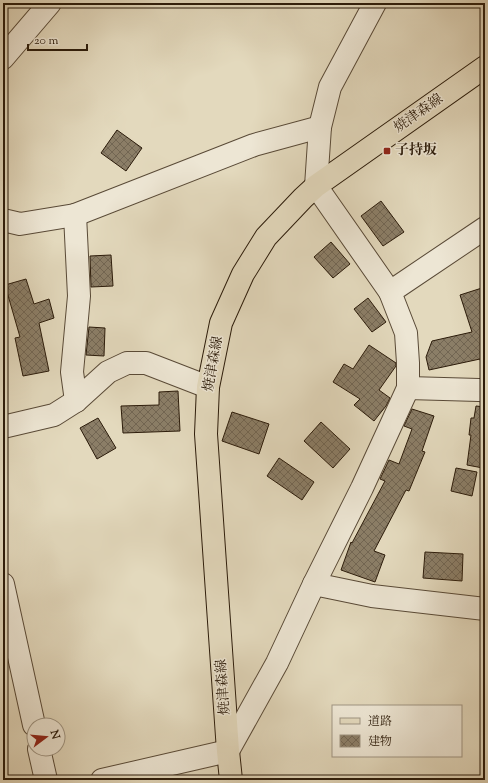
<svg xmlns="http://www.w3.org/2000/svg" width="488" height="783" viewBox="0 0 488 783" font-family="'Sorts Mill Goudy','Noto Serif JP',serif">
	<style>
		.building { fill: url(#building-cross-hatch); stroke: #2b1b0a }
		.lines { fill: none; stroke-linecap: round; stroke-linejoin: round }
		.minor-casing { stroke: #594a37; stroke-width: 24 }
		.major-casing { stroke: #2b1b0a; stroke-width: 24 }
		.minor { stroke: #ede6d4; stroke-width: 22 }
		.major { stroke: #e3d9bd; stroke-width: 22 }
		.poi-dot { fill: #8f2418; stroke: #ede6d4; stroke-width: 1.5 }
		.labels { text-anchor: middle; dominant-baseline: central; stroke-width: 3; stroke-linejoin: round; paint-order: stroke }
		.street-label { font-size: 14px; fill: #2b1b0a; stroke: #ede6d4 }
		.poi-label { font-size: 14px; font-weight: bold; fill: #2b1b0a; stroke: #ede6d4; text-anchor: start }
	</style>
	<defs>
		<pattern id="building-cross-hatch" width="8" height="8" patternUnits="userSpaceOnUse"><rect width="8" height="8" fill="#8b7e67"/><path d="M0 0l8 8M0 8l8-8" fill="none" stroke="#726653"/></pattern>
	</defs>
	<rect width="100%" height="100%" fill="#e3d9bd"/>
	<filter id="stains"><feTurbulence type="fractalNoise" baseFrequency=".005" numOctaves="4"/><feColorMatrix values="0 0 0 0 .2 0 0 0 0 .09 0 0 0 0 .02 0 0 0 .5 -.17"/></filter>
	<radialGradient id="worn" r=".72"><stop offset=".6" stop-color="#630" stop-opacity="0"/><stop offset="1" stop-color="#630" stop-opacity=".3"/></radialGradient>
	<g class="building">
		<polygon points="117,130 142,148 126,171 101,153"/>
		<polygon points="381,201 404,232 383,246 361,216"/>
		<polygon points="331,242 350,264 333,278 314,257"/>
		<polygon points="111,255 113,286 91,287 90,256"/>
		<polygon points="26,279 34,304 49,299 54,318 39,323 49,371 23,376 15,338 20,337 5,285"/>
		<polygon points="485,287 485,362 481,363 480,359 429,370 426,357 432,341 472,332 460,295"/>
		<polygon points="368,298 386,322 372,332 354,309"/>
		<polygon points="89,327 105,328 104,356 86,355"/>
		<polygon points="369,345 396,363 396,366 379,390 390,398 386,406 374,421 354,405 360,399 333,382 344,364 353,369"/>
		<polygon points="178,391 180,431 123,433 121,406 159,405 159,392"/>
		<polygon points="476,406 485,407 485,454 483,468 467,465 471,435 469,435 471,418 474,418"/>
		<polygon points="412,409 434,416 422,451 425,452 409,491 406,490 374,551 385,555 375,582 341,570 351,542 352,543 385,481 380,479 389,460 399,464 412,429 404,426"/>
		<polygon points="232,412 269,424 259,454 222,441"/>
		<polygon points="98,418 116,448 97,459 80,428"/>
		<polygon points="321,422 350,449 333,468 304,441"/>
		<polygon points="279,458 314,482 302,500 267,476"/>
		<polygon points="456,468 477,472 472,496 451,491"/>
		<polygon points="425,552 463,554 462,581 423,578"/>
	</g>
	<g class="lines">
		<defs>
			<g id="minor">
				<polyline points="375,3 330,87 320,127 316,186 390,292"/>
				<polyline points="3,58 50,3"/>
				<polyline points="75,215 79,296 72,372 76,401"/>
				<polyline points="3,220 20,224 75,215 254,145 320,127"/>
				<polyline points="408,388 479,390 485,391"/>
				<polyline points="3,427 54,415 76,401 108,372 127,363 146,363 208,387"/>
				<polyline points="3,584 34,725"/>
				<polyline points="314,584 372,596 485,609"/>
				<polyline points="39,749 46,780"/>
				<polyline points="102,780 228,751 277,663 314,584 362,488 408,388 408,363 406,333 390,292 485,228"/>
			</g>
			<polyline id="major" points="231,780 228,751 206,434 208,387 221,323 243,274 266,237 303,198 316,186 485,67"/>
		</defs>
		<use href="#minor" class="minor-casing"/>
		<use href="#major" class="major-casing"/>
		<use href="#minor" class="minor"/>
		<use href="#major" class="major"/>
	</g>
	<rect class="poi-dot" x="383" y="147" width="8" height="8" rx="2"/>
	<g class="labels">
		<g class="street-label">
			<text transform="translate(419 114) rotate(-35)">焼津森線</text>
			<text transform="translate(214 364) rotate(-80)">焼津森線</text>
			<text transform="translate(224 687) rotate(-94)">焼津森線</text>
		</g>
		<g class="poi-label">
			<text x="395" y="151">子持坂</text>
		</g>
	</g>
	<rect width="488" height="783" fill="none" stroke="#e3d9bd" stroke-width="16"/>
	<rect x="4" y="4" width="480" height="775" fill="none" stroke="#2b1b0a" stroke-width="2"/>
	<rect x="8" y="8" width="472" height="767" fill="none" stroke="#2b1b0a"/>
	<rect x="332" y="705" width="130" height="52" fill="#ede6d4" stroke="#9f9583"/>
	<rect x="340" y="718" width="20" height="6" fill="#e3d9bd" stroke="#9f9583"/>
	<text x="368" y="725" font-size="12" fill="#2b1b0a">道路</text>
	<rect x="340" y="735" width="20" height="12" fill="url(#building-cross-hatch)" stroke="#9f9583"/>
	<text x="368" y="745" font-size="12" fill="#2b1b0a">建物</text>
	<g transform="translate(46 737) rotate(74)"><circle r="19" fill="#ede6d4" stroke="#9f9583"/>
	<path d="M0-3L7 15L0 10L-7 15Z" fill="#8f2418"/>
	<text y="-6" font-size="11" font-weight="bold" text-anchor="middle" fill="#2b1b0a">N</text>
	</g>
	<path d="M28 44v6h59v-6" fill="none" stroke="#2b1b0a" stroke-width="2"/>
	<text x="34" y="44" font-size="12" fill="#2b1b0a" stroke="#ede6d4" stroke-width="3" paint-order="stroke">20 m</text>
	<rect width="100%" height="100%" filter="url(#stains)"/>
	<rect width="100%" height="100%" fill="url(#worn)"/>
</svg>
